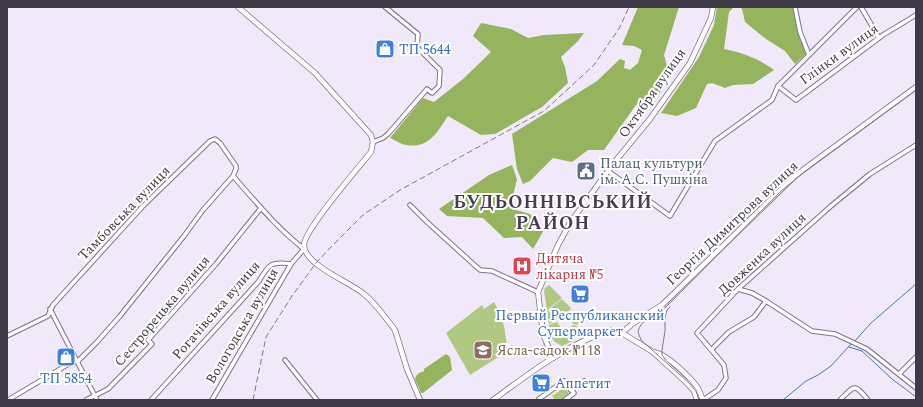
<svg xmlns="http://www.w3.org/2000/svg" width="923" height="407" viewBox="0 0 923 407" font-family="Spectral,serif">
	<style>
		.green { fill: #afc882 }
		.forest { fill: #96b35e }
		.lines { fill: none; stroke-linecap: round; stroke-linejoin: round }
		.stream { stroke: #487ba9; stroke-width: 1 }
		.street-casing { stroke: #7f718c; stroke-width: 5.5 }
		.secondary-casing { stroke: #7f718c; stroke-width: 6 }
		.street { stroke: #fff; stroke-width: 3.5 }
		.secondary { stroke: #fff; stroke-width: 4.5 }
		.tram { stroke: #817a88; stroke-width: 1 }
		.rail { stroke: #817a88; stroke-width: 1; stroke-dasharray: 6 3; stroke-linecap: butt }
		.labels { text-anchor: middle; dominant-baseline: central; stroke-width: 4; stroke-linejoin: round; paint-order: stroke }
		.shop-label { font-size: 14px; fill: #366cbe; stroke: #fff; text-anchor: start }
		.street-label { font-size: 14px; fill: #403a46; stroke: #fff }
		.service-label { font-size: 14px; fill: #4e5e75; stroke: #fff; text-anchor: start }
		.health-label { font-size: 14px; fill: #be3a42; stroke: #fff; text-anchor: start }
		.education-label { font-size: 14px; fill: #785e54; stroke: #fff; text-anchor: start }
		.district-label { font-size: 18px; font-weight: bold; letter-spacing: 1px; fill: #483b53; stroke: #fff }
	</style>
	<rect width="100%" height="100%" fill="#f1e8fa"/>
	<g class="green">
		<polygon points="549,285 562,298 547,310 544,291 545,288"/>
		<polygon points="562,299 571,308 568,313 564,311 559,314 556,321 549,324 547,311"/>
		<polygon points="494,302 501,315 500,316 504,326 508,351 470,375 446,333 482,305 484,309"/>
		<polygon points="572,310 581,319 577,325 573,324 568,315"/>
		<path d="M557,322l4,6 3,1 4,-1 7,12 -13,6c-12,-6 -11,-9 -13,-21z"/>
		<polygon points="573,325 579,327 582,334 576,337 571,327"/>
		<polygon points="565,387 569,394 562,400 555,400 552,396"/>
	</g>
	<g class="forest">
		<polygon points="638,7 679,7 664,55 668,70 660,93 636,105 604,150 588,150 572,162 553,158 530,181 523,184 517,169 512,134 597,81 620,59 625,61 624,68 630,70 638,63 642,50 634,46 622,45"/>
		<path d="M717,7h17l-5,5 -5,37c20,4 33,9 50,21l-21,14 -20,1 -8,3 -13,-5 -5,1 -11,24 -19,8 -16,-3 38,-56 15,-32z"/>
		<polygon points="740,7 794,7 794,15 806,54 795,64 785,51 766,39 745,22 742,9"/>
		<path d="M481,23l30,6 17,9 16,-3 40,-2 -6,8 -17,16 4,10 3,16 -26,24 -47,27 -14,1 -33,-19c-10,15 -19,33 -41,29 -5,0 -12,-5 -17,-7l33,-40 11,4 29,-23 28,-27 -18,-16z"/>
		<polygon points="512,165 517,179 511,204 516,210 530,214 544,230 533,249 522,237 504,238 483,218 447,216 439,209 489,175"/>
		<polygon points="446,354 450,357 452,370 423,393 421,393 415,379 416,376 419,373 424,371 424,369"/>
	</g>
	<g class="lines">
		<g class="stream">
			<polyline points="854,342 871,323 916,284"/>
			<polyline points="849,347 862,351 892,379 916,397"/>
			<polyline points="783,400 806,381 818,375 831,366 851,344"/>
		</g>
		<defs>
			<g id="street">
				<polyline points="795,7 800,32 809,55"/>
				<polyline points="861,7 879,38"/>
				<polyline points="778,86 796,100 883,35 916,15"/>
				<polyline points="373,142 383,138 388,134 427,89 432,93 439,86 440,70 417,47 418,34 385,7"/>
				<polyline points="608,171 670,216 715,141 772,100 778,86 857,7"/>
				<polyline points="410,205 428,223 480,270 492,271 538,292"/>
				<polyline points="738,289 752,293 766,301 812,331 835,334 867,349 916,388"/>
				<polyline points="50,309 97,400"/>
				<path d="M7,336l41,-20 5,-11 90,-99 67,-65 5,-2 5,4 16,23v3l-3,7c22,25 44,52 71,73l-13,15c-20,-3 -22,0 -32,17l-108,119"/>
				<polyline points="712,349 729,332 754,317 766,301"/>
				<polyline points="285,360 317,400"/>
				<polyline points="899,374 916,357"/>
				<polyline points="539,399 564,381 571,390 584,381"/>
				<polyline points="8,400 72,362 78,361 97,342 120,316 184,236 203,210 233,176"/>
				<polyline points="86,400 108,389 152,344 148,340 216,264 261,208"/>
				<polyline points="212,400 291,264"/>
				<polyline points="565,400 574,393 571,390"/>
				<polyline points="703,400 718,390 726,378 724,365 697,333 738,289 831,206 870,174 916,145"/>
				<path d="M840,400c15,-15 14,-17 28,0"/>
			</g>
			<g id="secondary">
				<path d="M238,7l77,66 56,62 2,7 -2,10c-12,15 -67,78 -67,93 0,20 46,37 60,49 12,10 22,24 31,36l12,39 13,31"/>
				<polyline points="622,333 632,324 662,305 796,175 916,87"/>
				<path d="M653,352c13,1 37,25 45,36 2,4 3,8 5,12"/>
				<polyline points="553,358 543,334 538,292 558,245 570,223 613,164 650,119 690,63 711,18 713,7"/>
				<path d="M493,400c37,-27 75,-57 119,-70l10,3 31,19 35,32 6,7 3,9"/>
			</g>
		</defs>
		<use href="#street" class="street-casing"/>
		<use href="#secondary" class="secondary-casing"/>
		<use href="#street" class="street"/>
		<use href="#secondary" class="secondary"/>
		<g class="tram">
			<polyline points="666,360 662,355 662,350 665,331 665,317 667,310 670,307"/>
			<path d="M699,400l-3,-9 -7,-8 -48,-43 -3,-8c2,-13 18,-16 27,-24l116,-117 27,-22 108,-79"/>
		</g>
		<polyline class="rail" points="253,400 266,337 292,296 316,263 329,249 363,215 400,190 544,111 594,65 620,27 629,7"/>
	</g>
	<defs>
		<symbol id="shop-square" viewBox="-11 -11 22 22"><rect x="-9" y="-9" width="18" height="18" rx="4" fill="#3f7fe0" stroke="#fff"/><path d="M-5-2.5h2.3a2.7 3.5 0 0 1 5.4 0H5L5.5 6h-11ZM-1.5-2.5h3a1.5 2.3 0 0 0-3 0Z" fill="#fff"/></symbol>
		<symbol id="civic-square" viewBox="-11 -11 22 22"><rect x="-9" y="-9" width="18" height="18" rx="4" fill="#5c6f8a" stroke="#fff"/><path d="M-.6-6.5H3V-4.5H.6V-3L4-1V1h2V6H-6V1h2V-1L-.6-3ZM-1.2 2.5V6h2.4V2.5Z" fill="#fff"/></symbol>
		<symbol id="hospital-square" viewBox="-11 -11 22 22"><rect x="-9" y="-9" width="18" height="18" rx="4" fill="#e0444e" stroke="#fff"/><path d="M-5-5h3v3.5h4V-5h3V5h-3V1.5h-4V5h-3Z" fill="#fff"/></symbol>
		<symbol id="supermarket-square" viewBox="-11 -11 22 22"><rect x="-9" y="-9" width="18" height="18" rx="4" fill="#3f7fe0" stroke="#fff"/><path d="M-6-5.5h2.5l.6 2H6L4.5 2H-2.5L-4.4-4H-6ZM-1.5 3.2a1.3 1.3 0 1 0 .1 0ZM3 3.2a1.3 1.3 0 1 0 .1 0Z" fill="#fff"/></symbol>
		<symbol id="school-square" viewBox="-11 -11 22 22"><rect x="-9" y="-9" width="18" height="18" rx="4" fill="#8d6e63" stroke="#fff"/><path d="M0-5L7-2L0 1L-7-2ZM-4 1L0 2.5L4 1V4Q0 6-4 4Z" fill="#fff"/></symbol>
	</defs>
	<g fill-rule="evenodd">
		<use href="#shop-square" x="374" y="38" width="22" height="22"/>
		<use href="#civic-square" x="575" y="160" width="22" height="22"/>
		<use href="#hospital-square" x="511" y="255" width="22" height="22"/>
		<use href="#supermarket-square" x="569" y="283" width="22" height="22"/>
		<use href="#school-square" x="472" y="339" width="22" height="22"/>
		<use href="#shop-square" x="55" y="346" width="22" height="22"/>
		<use href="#supermarket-square" x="530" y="372" width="22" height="22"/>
	</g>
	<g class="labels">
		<g class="shop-label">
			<text x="399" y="49">ТП 5644</text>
			<text x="580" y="315" text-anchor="middle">Первый Республиканский<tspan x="580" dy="16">Супермаркет</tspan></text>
			<text x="66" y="378" text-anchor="middle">ТП 5854</text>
			<text x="555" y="383">Аппетит</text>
		</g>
		<g class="street-label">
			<text transform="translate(839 54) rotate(-36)">Глінки вулиця</text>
			<text transform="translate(652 93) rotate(-55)">Октября вулиця</text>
			<text transform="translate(124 213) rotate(-46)">Тамбовська вулиця</text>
			<text transform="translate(732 223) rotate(-43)">Георгія Димитрова вулиця</text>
			<text transform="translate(762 254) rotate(-43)">Довженка вулиця</text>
			<text transform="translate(216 310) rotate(-49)">Рогачівська вулиця</text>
			<text transform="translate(162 311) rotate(-50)">Сестрорецька вулиця</text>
			<text transform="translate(242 326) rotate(-60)">Вологодська вулиця</text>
		</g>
		<g class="service-label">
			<text x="600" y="163">Палац культури<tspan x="600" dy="16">ім. А.С. Пушкіна</tspan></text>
		</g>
		<g class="health-label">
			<text x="536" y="258">Дитяча<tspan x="536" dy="16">лікарня №5</tspan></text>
		</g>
		<g class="education-label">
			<text x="497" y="350">Ясла-садок №118</text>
		</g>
		<g class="district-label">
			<text x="553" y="202">БУДЬОННІВСЬКИЙ<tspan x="553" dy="21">РАЙОН</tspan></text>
		</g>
	</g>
	<rect width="923" height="407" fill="none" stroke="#403a46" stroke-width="16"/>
</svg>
